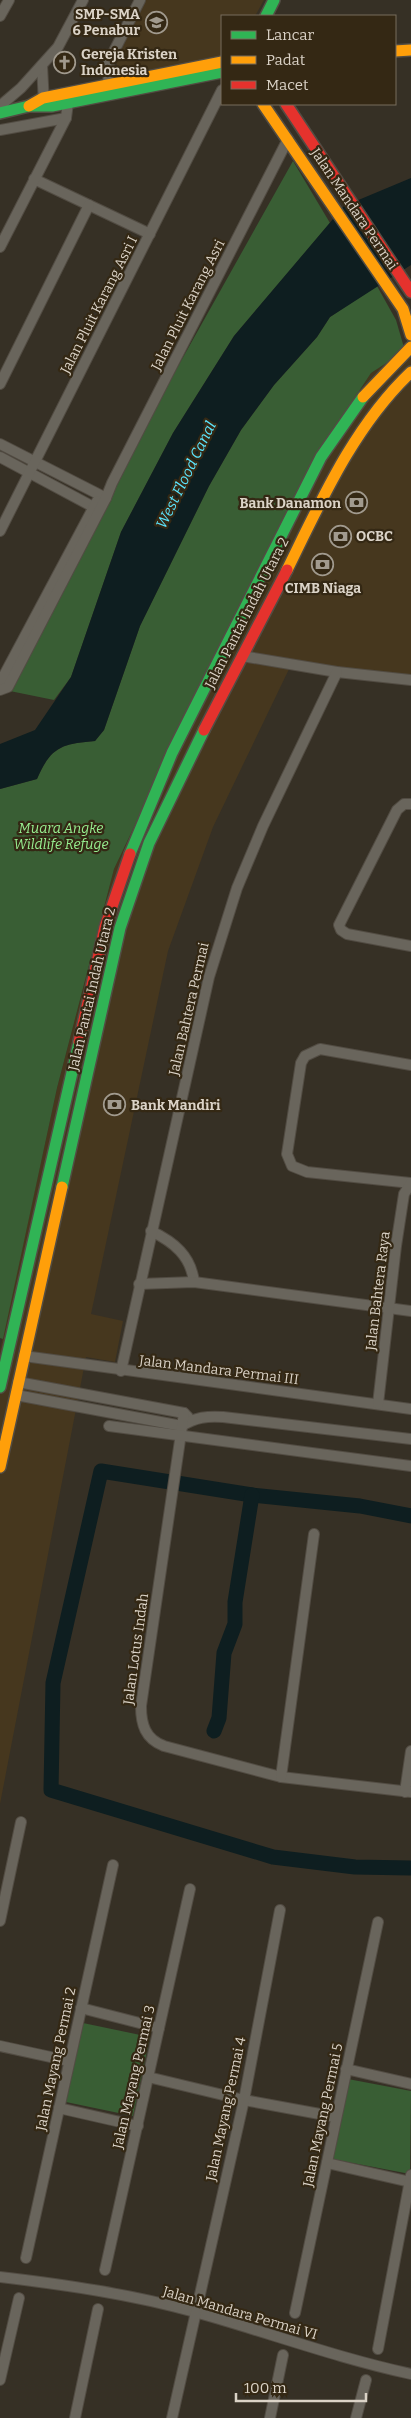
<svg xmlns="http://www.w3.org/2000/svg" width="411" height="2418" viewBox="0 0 411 2418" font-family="Bitter,serif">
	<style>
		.built { fill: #46371e }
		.green { fill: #395e34 }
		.water { fill: #0e1e20 }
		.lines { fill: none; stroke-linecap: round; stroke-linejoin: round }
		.river { stroke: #0e1e20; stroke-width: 15 }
		.street-casing { stroke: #524c43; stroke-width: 12 }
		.fast-casing { stroke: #524c43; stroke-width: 14 }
		.slow-casing { stroke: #524c43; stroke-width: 14 }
		.jam-casing { stroke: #524c43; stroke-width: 14 }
		.street { stroke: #69655c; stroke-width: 10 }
		.fast { stroke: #30b455; stroke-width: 11 }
		.slow { stroke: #ff9f0a; stroke-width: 11 }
		.jam { stroke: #e5322d; stroke-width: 11 }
		.labels { text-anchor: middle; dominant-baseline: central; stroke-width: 4.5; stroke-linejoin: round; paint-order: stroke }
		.poi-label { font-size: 14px; font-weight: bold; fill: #dbd3c7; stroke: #342814; text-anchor: start }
		.street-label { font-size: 14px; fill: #dbd3c7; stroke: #342814 }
		.park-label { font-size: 14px; font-style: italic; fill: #97ef90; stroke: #342814 }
		.water-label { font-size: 15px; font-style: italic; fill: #5be5fe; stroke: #342814 }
	</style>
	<rect width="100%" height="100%" fill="#363025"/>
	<g class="built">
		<polygon points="138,0 264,0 255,16 222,16 222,67 123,93 113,48"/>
		<polygon points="411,347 411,681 290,667 213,827 168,951 91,1314 123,1321 115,1362 86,1357 0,1804 0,1350 57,1088 114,869 215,657 315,458 371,373"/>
	</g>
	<g class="green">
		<polygon points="293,161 330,223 234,336 173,433 121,532 71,677 54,700 0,689 0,684"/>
		<path d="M377,286l19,34 9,31 -34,22 -56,85 -100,199 -101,212 -57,219 -54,251 -3,-1v-549l37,-10c14,-32 24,-35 58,-38l9,-11 36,-104 69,-140 32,-56 33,-45 43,-48 13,-20z"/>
		<polygon points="83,2023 150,2037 133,2116 66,2102"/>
		<polygon points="348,2079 411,2091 410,2174 332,2159"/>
	</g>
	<path class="water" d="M411,178v87l-81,52 -13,20 -43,48 -33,45 -32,56 -69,140 -36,104 -9,11c-34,3 -44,6 -58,38l-37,10v-45l35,-14 36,-53 50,-145 52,-99 61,-97 110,-130z"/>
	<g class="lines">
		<g class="river">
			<polyline points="411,1516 360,1506 252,1495 101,1471 53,1683 51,1790 273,1857 355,1867 411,1868"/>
			<polyline points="214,1731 219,1718 224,1653 235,1624 235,1602 252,1495"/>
		</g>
		<defs>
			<g id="street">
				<polyline points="0,16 9,0"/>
				<polyline points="42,65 44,104"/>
				<polyline points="108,86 109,61 140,0"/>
				<polyline points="0,106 21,88 58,47 83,0"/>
				<polyline points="0,130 66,118"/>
				<polyline points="34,179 150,234"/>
				<polyline points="0,247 66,118 68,103"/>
				<polyline points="0,384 89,205"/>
				<polyline points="0,444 106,498"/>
				<polyline points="0,457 99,510"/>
				<polyline points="0,531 222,90"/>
				<polyline points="242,656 337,672 411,680"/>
				<polyline points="0,683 97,501"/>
				<polyline points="0,690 8,687 106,498 112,483 288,139"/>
				<polyline points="411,804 404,804 397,810 339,925 341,930 347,934 411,946"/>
				<polyline points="411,1065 320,1049 305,1056 301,1063 287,1154 292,1166 307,1172 411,1183"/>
				<path d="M151,1231c23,11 40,25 43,51"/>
				<polyline points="139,1284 194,1282 411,1311"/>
				<polyline points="24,1356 411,1409"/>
				<polyline points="121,1371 209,977 237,888 263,826 337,672"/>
				<polyline points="18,1382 184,1413 188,1417"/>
				<path d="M16,1395l166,31c13,-9 26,-10 41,-9l188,22"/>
				<polyline points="378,1404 396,1246 404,1194 411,1183"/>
				<path d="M184,1413l-43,293c0,18 4,33 23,40l117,31 130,15"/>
				<polyline points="109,1426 411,1466"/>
				<polyline points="281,1777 314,1534"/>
				<polyline points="405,1792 411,1751"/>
				<polyline points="0,1921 21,1822"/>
				<polyline points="81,2008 159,2028"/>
				<polyline points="0,2046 69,2061"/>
				<polyline points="346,2069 411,2084"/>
				<polyline points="148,2077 244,2100 336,2117"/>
				<polyline points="59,2108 138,2126"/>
				<polyline points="327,2163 410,2182"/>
				<polyline points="26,2258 113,1865"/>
				<polyline points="105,2270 190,1889"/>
				<path d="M0,2277c66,8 131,17 195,35 72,20 142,46 216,62"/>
				<polyline points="295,2313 378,1922"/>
				<polyline points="378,2349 411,2175"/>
				<polyline points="0,2380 19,2298"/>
				<polyline points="75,2418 98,2309"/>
				<polyline points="172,2418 244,2100 280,1910"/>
				<polyline points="270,2418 283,2355"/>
				<polyline points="356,2418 366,2380"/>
			</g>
			<g id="fast">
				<polyline points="266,16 274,0"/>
				<polyline points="0,113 29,106 52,106 222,72"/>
				<polyline points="130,854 172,753 321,457 363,397"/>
				<polyline points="62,1187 120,928 149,843 204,730"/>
				<polyline points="0,1387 79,1042"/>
			</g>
			<g id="slow">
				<polyline points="395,51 411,50"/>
				<polyline points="263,104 403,309 411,335"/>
				<polyline points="29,106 43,98 222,62"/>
				<polyline points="363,397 411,347"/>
				<path d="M287,570c34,-69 67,-144 124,-198"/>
				<polyline points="0,1467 62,1187"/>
			</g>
			<g id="jam">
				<polyline points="286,104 411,292"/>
				<polyline points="204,730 287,570"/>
				<polyline points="79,1042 105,927 130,854"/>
			</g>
		</defs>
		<use href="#street" class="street-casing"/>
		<use href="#fast" class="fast-casing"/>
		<use href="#slow" class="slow-casing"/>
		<use href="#jam" class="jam-casing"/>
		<use href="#street" class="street"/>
		<use href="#fast" class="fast"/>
		<use href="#slow" class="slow"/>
		<use href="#jam" class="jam"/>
	</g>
	<defs>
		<symbol id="school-ring" viewBox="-11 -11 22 22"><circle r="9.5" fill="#342814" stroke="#a19a8e" stroke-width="1.5"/><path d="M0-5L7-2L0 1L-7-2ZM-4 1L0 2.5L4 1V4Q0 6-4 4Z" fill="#a19a8e"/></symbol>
		<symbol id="church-ring" viewBox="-11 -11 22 22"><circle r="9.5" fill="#342814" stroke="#a19a8e" stroke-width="1.5"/><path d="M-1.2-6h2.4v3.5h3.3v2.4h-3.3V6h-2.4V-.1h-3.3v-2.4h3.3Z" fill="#a19a8e"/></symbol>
		<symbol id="bank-ring" viewBox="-11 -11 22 22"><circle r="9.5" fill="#342814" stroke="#a19a8e" stroke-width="1.5"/><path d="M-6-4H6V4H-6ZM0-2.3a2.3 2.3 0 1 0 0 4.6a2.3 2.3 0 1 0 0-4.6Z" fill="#a19a8e"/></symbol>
	</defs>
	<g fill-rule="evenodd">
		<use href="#school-ring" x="144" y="10" width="25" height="25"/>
		<use href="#church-ring" x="52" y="50" width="25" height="25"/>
		<use href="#bank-ring" x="344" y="490" width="25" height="25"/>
		<use href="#bank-ring" x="328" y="524" width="25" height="25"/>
		<use href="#bank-ring" x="310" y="552" width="25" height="25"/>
		<use href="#bank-ring" x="102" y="1092" width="25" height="25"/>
	</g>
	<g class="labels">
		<g class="poi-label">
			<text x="140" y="14" text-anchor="end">SMP-SMA<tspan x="140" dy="16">6 Penabur</tspan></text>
			<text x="81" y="54">Gereja Kristen<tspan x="81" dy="16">Indonesia</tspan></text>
			<text x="341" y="503" text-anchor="end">Bank Danamon</text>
			<text x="356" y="536">OCBC</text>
			<text x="323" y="588" text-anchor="middle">CIMB Niaga</text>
			<text x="131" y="1105">Bank Mandiri</text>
		</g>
		<g class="street-label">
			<text transform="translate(354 209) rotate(56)">Jalan Mandara Permai</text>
			<text transform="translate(99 305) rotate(-63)">Jalan Pluit Karang Asri I</text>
			<text transform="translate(188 305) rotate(-63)">Jalan Pluit Karang Asri</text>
			<text transform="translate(247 613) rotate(-63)">Jalan Pantai Indah Utara 2</text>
			<text transform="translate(92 989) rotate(-77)">Jalan Pantai Indah Utara 2</text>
			<text transform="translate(189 1009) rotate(-77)">Jalan Bahtera Permai</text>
			<text transform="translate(378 1291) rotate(-83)">Jalan Bahtera Raya</text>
			<text transform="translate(219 1370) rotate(7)">Jalan Mandara Permai III</text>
			<text transform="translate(136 1649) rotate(-82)">Jalan Lotus Indah</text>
			<text transform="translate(56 2059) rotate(-78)">Jalan Mayang Permai 2</text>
			<text transform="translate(134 2077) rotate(-77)">Jalan Mayang Permai 3</text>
			<text transform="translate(226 2109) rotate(-78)">Jalan Mayang Permai 4</text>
			<text transform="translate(323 2115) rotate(-78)">Jalan Mayang Permai 5</text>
			<text transform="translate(240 2313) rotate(16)">Jalan Mandara Permai VI</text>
		</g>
		<g class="park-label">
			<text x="61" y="828">Muara Angke<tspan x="61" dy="16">Wildlife Refuge</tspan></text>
		</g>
		<g class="water-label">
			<text transform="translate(186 475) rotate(-64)">West Flood Canal</text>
		</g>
	</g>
	<rect x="221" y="15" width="175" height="90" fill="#342814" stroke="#776c5c"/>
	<rect x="231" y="31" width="25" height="8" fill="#30b455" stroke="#776c5c"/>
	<text x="266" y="40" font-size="15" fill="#dbd3c7">Lancar</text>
	<rect x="231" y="56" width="25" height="8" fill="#ff9f0a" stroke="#776c5c"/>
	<text x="266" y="65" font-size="15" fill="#dbd3c7">Padat</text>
	<rect x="231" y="81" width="25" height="8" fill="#e5322d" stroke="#776c5c"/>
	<text x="266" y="90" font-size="15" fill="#dbd3c7">Macet</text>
	<path d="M236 2393v8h130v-8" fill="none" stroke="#dbd3c7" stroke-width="2.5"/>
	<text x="244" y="2393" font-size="15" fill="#dbd3c7" stroke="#342814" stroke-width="4" paint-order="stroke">100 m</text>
</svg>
